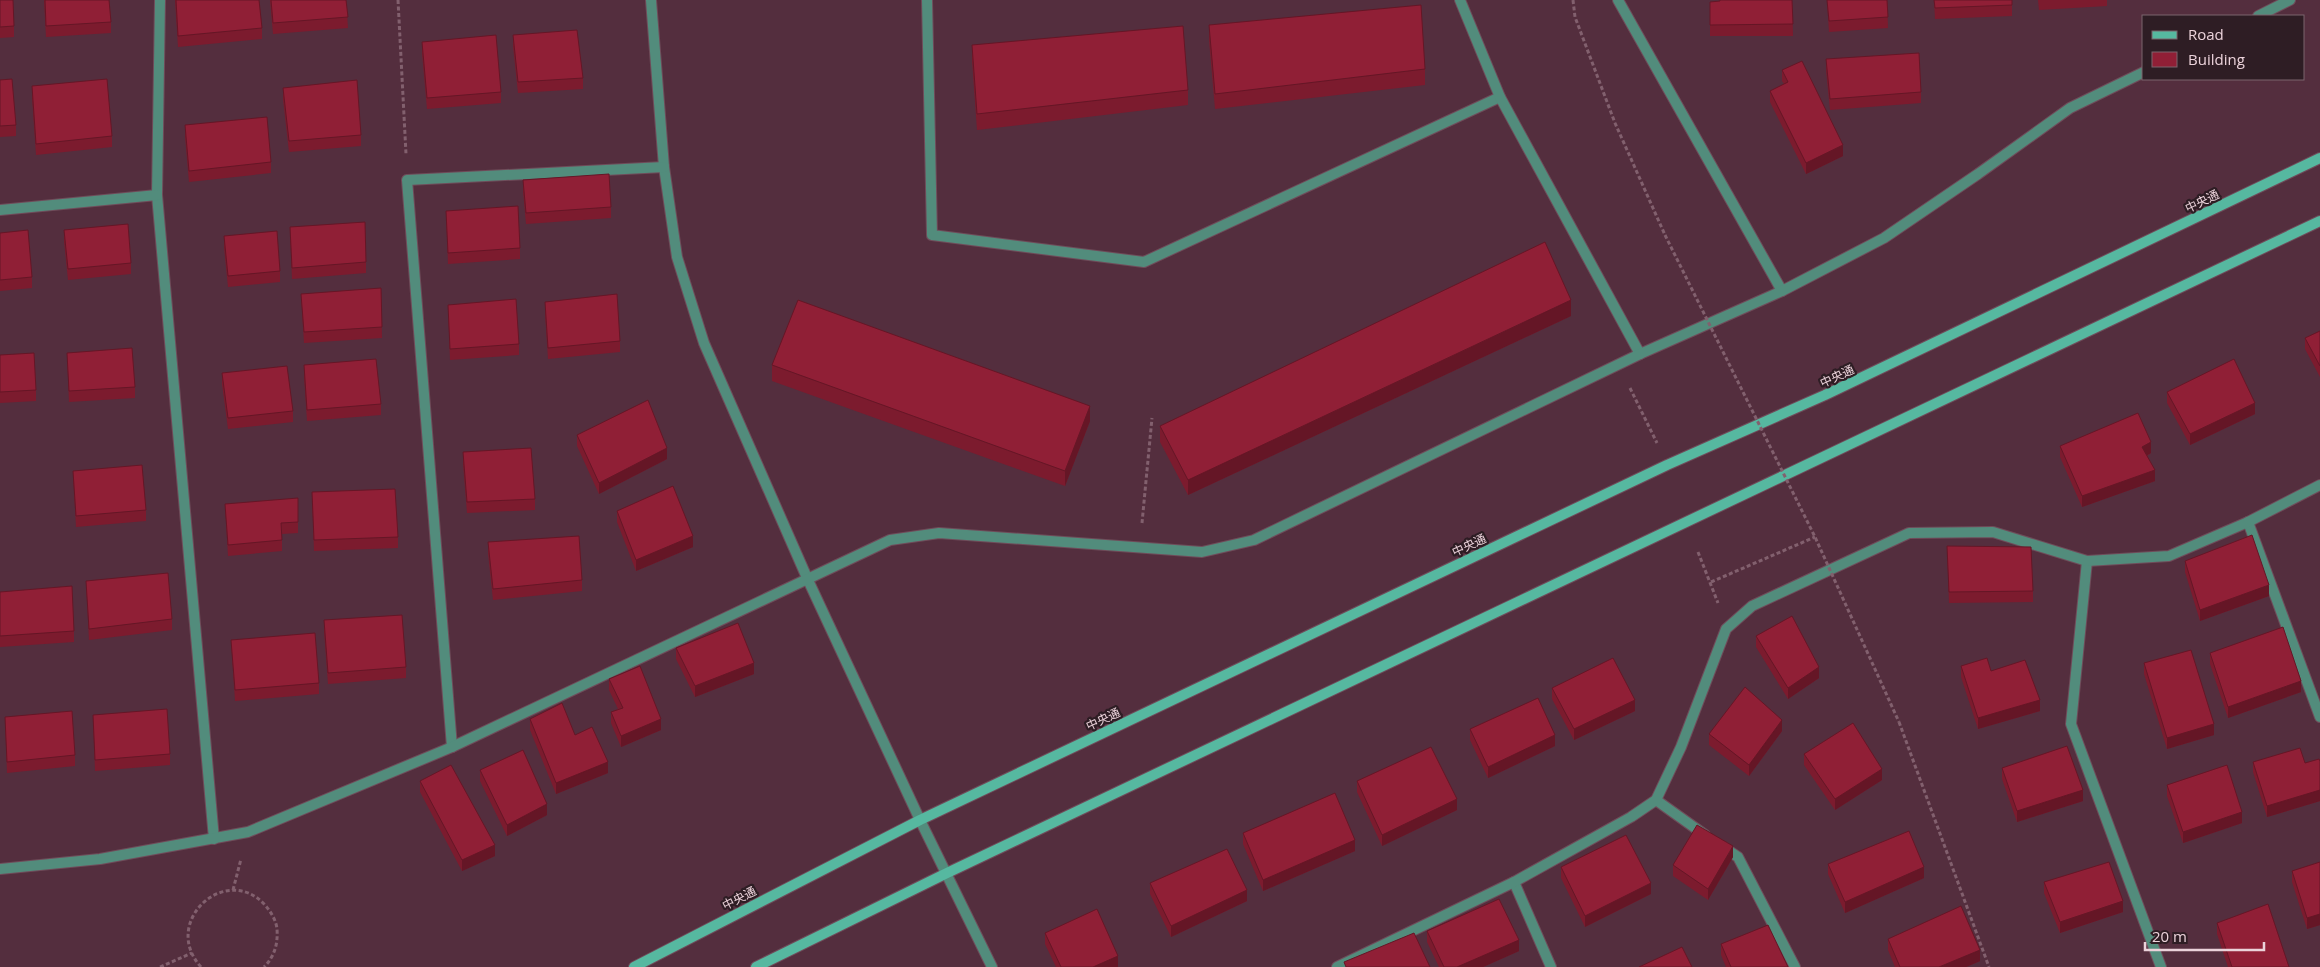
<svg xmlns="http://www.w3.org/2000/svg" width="2320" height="967" viewBox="0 0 2320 967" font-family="'Open Sans','Noto Sans JP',sans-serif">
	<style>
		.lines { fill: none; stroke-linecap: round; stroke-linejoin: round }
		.street-casing { stroke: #6f4c5a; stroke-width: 12 }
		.secondary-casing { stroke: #6f4c5a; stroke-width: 12 }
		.path { stroke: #82606e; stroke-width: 3; stroke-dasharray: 4 2.5; stroke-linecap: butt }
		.street { stroke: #528c7c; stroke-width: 10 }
		.secondary { stroke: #56b8a0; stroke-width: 10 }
		.path-bridge { stroke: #82606e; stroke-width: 3; stroke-dasharray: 4 2.5; stroke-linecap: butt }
		.wall { fill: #7c1b2e }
		.shaded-wall { fill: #651626 }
		.building { fill: #901f36; stroke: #651626 }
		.labels { text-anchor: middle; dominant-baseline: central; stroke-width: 4.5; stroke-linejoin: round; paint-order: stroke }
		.street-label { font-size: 12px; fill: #ebd2da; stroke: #2e1d24 }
	</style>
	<rect width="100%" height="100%" fill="#542e3e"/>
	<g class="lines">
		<defs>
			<g id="street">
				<polyline points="160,0 157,195 214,839"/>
				<polyline points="651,0 664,167 677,257 704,343 808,580 920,820 992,967"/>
				<polyline points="927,0 932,235 1144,262 1500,97"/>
				<polyline points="1460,0 1500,97 1640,354"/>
				<polyline points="1618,0 1782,291"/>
				<polyline points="2258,16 2290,0"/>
				<polyline points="0,210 157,195"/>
				<polyline points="2248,522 2320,717"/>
				<polyline points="2087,561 2071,724 2161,967"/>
				<polyline points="452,747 407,180 664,167"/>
				<polyline points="1656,800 1705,835"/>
				<polyline points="1723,847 1738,857 1795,967"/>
				<polyline points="0,869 100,859 248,832 452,747 890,540 939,533 1202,552 1254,540 1640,354 1782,291 1884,238 1978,174 2070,108 2144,72"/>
				<polyline points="1514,882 1551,967"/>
				<polyline points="1337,967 1514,882 1631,817 1656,800 1681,747 1726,629 1752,606 1909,533 1993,532 2087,561 2169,556 2248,522 2320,485"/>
			</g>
			<g id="secondary">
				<polyline points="634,967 920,820 1667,465 1825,395 2320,158"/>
				<polyline points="756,967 947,873 2320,221"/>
			</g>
		</defs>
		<use href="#street" class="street-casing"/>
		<use href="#secondary" class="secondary-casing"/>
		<g class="path">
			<polyline points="398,0 406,154"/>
			<polyline points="1573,0 1575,17 1615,123 1665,235"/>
			<polyline points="1630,388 1657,443"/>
			<polyline points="1142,523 1152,418"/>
			<polyline points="1698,552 1718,603"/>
			<polyline points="1711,582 1815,537"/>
			<polyline points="1899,722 1989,967"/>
			<polyline points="233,890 241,859"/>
			<polyline points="160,967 192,953"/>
			<path d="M201,967c-41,-45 25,-105 64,-62 6,7 11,15 12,24 1,14 -2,27 -13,38"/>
		</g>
		<use href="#street" class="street"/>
		<use href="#secondary" class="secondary"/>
		<polyline class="path-bridge" points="1665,235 1815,537 1899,722"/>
	</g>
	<g class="wall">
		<polygon points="0,0 14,26 14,37 0,38"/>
		<polygon points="44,0 109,0 111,22 111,33 46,37"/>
		<polygon points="175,0 259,0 262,28 262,39 178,47"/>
		<polygon points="270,0 346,0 348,28 273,34"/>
		<polygon points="1792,0 1793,36 1710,36 1710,2"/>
		<polygon points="1827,0 1887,0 1888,28 1829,32"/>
		<polygon points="1934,0 2012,0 2012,16 1935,19"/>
		<polygon points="2038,0 2107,0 2107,6 2039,10"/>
		<polygon points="1209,25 1425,69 1425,85 1215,109 1209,40"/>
		<polygon points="513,35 583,78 583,89 518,93 513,46"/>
		<polygon points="422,42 501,92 501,103 427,109 422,53"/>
		<polygon points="972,45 1188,90 1188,105 977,130 972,60"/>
		<polygon points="1826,59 1921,92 1921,103 1830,110 1826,70"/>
		<polygon points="1782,70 1843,156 1806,174 1770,102 1770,91 1784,84 1782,81"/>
		<polygon points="0,80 16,125 16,136 0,137"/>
		<polygon points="32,86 112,136 112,147 36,155 32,97"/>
		<polygon points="283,88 361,135 361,146 289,152 283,99"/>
		<polygon points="185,125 271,162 271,173 189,182 185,136"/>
		<polygon points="523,180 611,207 611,218 526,224 523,191"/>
		<polygon points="446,211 520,248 520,259 448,264"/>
		<polygon points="290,227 366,262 366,273 292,279"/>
		<polygon points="64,230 131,263 131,274 68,280 64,241"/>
		<polygon points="0,233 32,277 32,288 0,291"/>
		<polygon points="224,236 280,271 280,282 228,287 224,247"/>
		<polygon points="381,288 382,338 304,343 301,294"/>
		<polygon points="545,302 620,341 620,352 548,359 545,313"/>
		<polygon points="448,305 519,344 519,355 450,360"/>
		<polygon points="1571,316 1188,495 1160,442 1160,426"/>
		<polygon points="2320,331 2320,377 2305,349 2305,338"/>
		<polygon points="67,353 135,387 135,398 69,402"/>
		<polygon points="0,355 36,390 36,401 0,403"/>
		<polygon points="304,365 381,404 381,415 307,421 304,376"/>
		<polygon points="772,365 1090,421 1065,486 772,381"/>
		<polygon points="222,373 293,411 293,422 228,429 222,384"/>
		<polygon points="2167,392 2255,414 2190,445 2167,403"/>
		<polygon points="577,435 667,459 599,494 577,446"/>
		<polygon points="2060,446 2151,453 2147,456 2155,481 2082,507 2060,457"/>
		<polygon points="463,452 535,499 535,510 467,513 463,463"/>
		<polygon points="73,471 146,510 146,521 76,527"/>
		<polygon points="312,492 398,537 398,548 314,551"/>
		<polygon points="225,504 298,522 298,533 282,534 282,551 228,556"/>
		<polygon points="617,511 693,547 636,571 617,522"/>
		<polygon points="488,542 582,580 582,591 493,600 488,553"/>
		<polygon points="1947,546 2033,591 2033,602 1949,603"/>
		<polygon points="2185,561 2269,596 2200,621 2185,572"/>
		<polygon points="86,581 172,619 172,630 89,640"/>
		<polygon points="0,592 74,631 74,642 0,647"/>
		<polygon points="324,620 406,667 406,678 328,684 324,631"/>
		<polygon points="1756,636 1819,678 1788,699 1756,647"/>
		<polygon points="231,640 319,683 319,694 235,701"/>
		<polygon points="676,648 754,674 695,697 676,659"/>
		<polygon points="2210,653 2301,692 2228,718 2210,664"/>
		<polygon points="2144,663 2214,735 2167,749 2144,674"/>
		<polygon points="1961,666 1991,671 2040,711 1978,729 1961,677"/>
		<polygon points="609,679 661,730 621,747 611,723 611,712 618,709 609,690"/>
		<polygon points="1552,688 1635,711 1574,740 1552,699"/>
		<polygon points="93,715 170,754 170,765 95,771"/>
		<polygon points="5,717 75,755 75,766 7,773"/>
		<polygon points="530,719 575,735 608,773 556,794 530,730"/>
		<polygon points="1470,729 1555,746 1488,778 1470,740"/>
		<polygon points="1782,731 1749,776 1709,745 1709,734"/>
		<polygon points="1804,754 1882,780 1835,810 1804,765"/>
		<polygon points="2320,761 2320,801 2267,817 2253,772 2253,762 2305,763"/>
		<polygon points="2002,768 2083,801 2017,822 2002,779"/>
		<polygon points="480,770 547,815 507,836 480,781"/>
		<polygon points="420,781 495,856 462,871 420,792"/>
		<polygon points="1357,781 1457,810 1382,846 1357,792"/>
		<polygon points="2167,785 2242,823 2183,843 2167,796"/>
		<polygon points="1243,833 1355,851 1263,891 1243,844"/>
		<polygon points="1733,857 1708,900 1673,876 1673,865"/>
		<polygon points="2320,862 2320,925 2307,929 2292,882 2292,871"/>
		<polygon points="1828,864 1924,878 1845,913 1828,874"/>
		<polygon points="1561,867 1651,894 1585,927 1561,878"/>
		<polygon points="2044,882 2123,912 2060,933 2044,893"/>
		<polygon points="1150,883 1247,901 1171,937 1150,894"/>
		<polygon points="2217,923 2289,967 2228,967 2217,934"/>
		<polygon points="1427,931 1519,951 1483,967 1439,967 1427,942"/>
		<polygon points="1045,933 1118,967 1056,967 1045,944"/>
		<polygon points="1888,939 1980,961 1966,967 1895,967 1888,950"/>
		<polygon points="1721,944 1788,967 1726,967 1721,955"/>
	</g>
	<g class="shaded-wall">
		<polygon points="1843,145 1843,156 1806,174 1806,163"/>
		<polygon points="1571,300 1571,316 1188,495 1188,480"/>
		<polygon points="2255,403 2255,414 2190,445 2190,434"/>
		<polygon points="1090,406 1090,421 1065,486 1065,471"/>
		<polygon points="2151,442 2151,453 2142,458 2142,447"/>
		<polygon points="667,448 667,459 599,494 599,483"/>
		<polygon points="2155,470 2155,481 2082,507 2082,496"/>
		<polygon points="693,536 693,547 636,571 636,560"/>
		<polygon points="2269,585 2269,596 2200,621 2200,610"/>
		<polygon points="754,663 754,674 695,697 695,686"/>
		<polygon points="1819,667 1819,678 1788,699 1788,688"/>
		<polygon points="2301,681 2301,692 2228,718 2228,707"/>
		<polygon points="1635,700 1635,711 1574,740 1574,729"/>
		<polygon points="2040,700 2040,711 1978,729 1978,718"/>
		<polygon points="661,719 661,730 621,747 621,736"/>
		<polygon points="1782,720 1782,731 1749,776 1749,765"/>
		<polygon points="2214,724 2214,735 2167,749 2167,738"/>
		<polygon points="1555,735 1555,746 1488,778 1488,767"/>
		<polygon points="608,762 608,773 556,794 556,783"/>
		<polygon points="1882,769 1882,780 1835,810 1835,799"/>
		<polygon points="2083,790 2083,801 2017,822 2017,811"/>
		<polygon points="2320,790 2320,801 2267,817 2267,806"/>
		<polygon points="1457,799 1457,810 1382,846 1382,835"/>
		<polygon points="547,804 547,815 507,836 507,825"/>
		<polygon points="2242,812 2242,823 2183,843 2183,832"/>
		<polygon points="1355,840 1355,851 1263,891 1263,880"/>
		<polygon points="495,845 495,856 462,871 462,860"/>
		<polygon points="1733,846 1733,857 1708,900 1708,889"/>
		<polygon points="1924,867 1924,878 1845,913 1845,902"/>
		<polygon points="1651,883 1651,894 1585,927 1585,916"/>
		<polygon points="1247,890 1247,901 1171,937 1171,926"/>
		<polygon points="2123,901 2123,912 2060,933 2060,922"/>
		<polygon points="2320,914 2320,925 2307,929 2307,918"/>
		<polygon points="1519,940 1519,951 1483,967 1457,967"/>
		<polygon points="1980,950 1980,961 1966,967 1939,967"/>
		<polygon points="1118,956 1118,967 1093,967"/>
	</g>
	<g class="building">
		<polygon points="0,0 13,0 14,26 0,27"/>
		<polygon points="45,0 109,0 111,22 46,26"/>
		<polygon points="176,0 259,0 262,28 178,36"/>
		<polygon points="271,0 346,0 348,17 273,23"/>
		<polygon points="1720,0 1792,0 1793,24 1710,25 1710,2 1720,1"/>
		<polygon points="1827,0 1887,0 1888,17 1829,21"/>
		<polygon points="1934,0 2012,0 2012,5 1935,8"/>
		<polygon points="1421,5 1425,69 1215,94 1209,25"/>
		<polygon points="1183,26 1188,90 977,114 972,45"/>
		<polygon points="577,30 583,78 518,82 513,35"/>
		<polygon points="496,35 501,92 427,98 422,42"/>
		<polygon points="1919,53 1921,92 1830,99 1826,59"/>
		<polygon points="1802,61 1843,145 1806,163 1770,91 1788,82 1782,70"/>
		<polygon points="12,79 16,125 0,126 0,80"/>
		<polygon points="107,79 112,136 36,144 32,86"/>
		<polygon points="357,80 361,135 289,141 283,88"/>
		<polygon points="267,117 271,162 189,171 185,125"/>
		<polygon points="609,174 611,207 526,213 523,180"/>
		<polygon points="518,206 520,248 448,253 446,211"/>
		<polygon points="365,222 366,262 292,268 290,227"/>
		<polygon points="128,224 131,263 68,269 64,230"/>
		<polygon points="28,230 32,277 0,280 0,233"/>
		<polygon points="277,231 280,271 228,276 224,236"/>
		<polygon points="1545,242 1571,300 1188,480 1160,426"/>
		<polygon points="381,288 382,327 304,332 301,294"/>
		<polygon points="617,294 620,341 548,348 545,302"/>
		<polygon points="516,299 519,344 450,349 448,305"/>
		<polygon points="798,300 1090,406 1065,471 772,365"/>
		<polygon points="2320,331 2320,366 2305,338"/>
		<polygon points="132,348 135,387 69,391 67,353"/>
		<polygon points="34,353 36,390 0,392 0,355"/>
		<polygon points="376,359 381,404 307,410 304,365"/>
		<polygon points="2234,359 2255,403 2190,434 2167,392"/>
		<polygon points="287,366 293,411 228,418 222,373"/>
		<polygon points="648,400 667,448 599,483 577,435"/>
		<polygon points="2138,413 2151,442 2142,447 2155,470 2082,496 2060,446"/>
		<polygon points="531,448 535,499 467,502 463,452"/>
		<polygon points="142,465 146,510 76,516 73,471"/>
		<polygon points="673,486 693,536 636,560 617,511"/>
		<polygon points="395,489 398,537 314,540 312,492"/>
		<polygon points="298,498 298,522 281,523 282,540 228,545 225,504"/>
		<polygon points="2252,535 2269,585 2200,610 2185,561"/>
		<polygon points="579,536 582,580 493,589 488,542"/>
		<polygon points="1947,546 2031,547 2033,591 1949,592"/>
		<polygon points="168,573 172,619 89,629 86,581"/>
		<polygon points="72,586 74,631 0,636 0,592"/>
		<polygon points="402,615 406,667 328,673 324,620"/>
		<polygon points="1792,616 1819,667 1788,688 1756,636"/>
		<polygon points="738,623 754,663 695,686 676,648"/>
		<polygon points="2283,627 2301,681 2228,707 2210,653"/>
		<polygon points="315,633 319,683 235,690 231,640"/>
		<polygon points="2191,650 2214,724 2167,738 2144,663"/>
		<polygon points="1613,658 1635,700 1574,729 1552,688"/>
		<polygon points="1987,658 1991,671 2025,660 2040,700 1978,718 1961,666"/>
		<polygon points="640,666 661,719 621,736 611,712 623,708 609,679"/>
		<polygon points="1745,687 1782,720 1749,765 1709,734"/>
		<polygon points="1538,698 1555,735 1488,767 1470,729"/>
		<polygon points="562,703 575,735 592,727 608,762 556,783 530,719"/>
		<polygon points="167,709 170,754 95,760 93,715"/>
		<polygon points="72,711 75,755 7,762 5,717"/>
		<polygon points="1853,723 1882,769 1835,799 1804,754"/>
		<polygon points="2067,746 2083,790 2017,811 2002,768"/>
		<polygon points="1431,747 1457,799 1382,835 1357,781"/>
		<polygon points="2300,748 2305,763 2319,759 2320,761 2320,790 2267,806 2253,762"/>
		<polygon points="523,750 547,804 507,825 480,770"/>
		<polygon points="451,765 495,845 462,860 420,781"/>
		<polygon points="2227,765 2242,812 2183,832 2167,785"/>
		<polygon points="1335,793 1355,840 1263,880 1243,833"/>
		<polygon points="1697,825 1733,846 1708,889 1673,865"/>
		<polygon points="1909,831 1924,867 1845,902 1828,864"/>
		<polygon points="1626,835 1651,883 1585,916 1561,867"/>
		<polygon points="1227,849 1247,890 1171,926 1150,883"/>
		<polygon points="2109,862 2123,901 2060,922 2044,882"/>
		<polygon points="2320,862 2320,914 2307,918 2292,871"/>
		<polygon points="1499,899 1519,940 1457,967 1444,967 1427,931"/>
		<polygon points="2268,904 2289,967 2232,967 2217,923"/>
		<polygon points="1961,906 1980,950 1939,967 1900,967 1888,939"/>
		<polygon points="1097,909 1118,956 1093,967 1061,967 1045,933"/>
		<polygon points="1768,925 1788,967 1731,967 1721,944"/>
		<polygon points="1414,933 1430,967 1346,967 1344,962"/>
		<polygon points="1682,947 1692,967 1639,967"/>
	</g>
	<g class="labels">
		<g class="street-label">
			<text transform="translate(2202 201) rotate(-26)">中央通</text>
			<text transform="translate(1837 376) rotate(-25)">中央通</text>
			<text transform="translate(1469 545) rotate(-25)">中央通</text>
			<text transform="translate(1103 719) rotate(-25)">中央通</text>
			<text transform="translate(739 898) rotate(-27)">中央通</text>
		</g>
	</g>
	<rect x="2142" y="15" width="162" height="65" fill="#2e1d24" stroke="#7a656d"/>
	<rect x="2152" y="31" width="25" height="8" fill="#56b8a0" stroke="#7a656d"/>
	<text x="2188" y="40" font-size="15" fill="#ebd2da">Road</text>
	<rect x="2152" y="52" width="25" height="15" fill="#901f36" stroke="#7a656d"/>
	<text x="2188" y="65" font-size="15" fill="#ebd2da">Building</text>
	<path d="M2145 942v8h119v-8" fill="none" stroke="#ebd2da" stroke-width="2.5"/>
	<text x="2152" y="942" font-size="15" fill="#ebd2da" stroke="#2e1d24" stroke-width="4" paint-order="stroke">20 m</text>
</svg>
